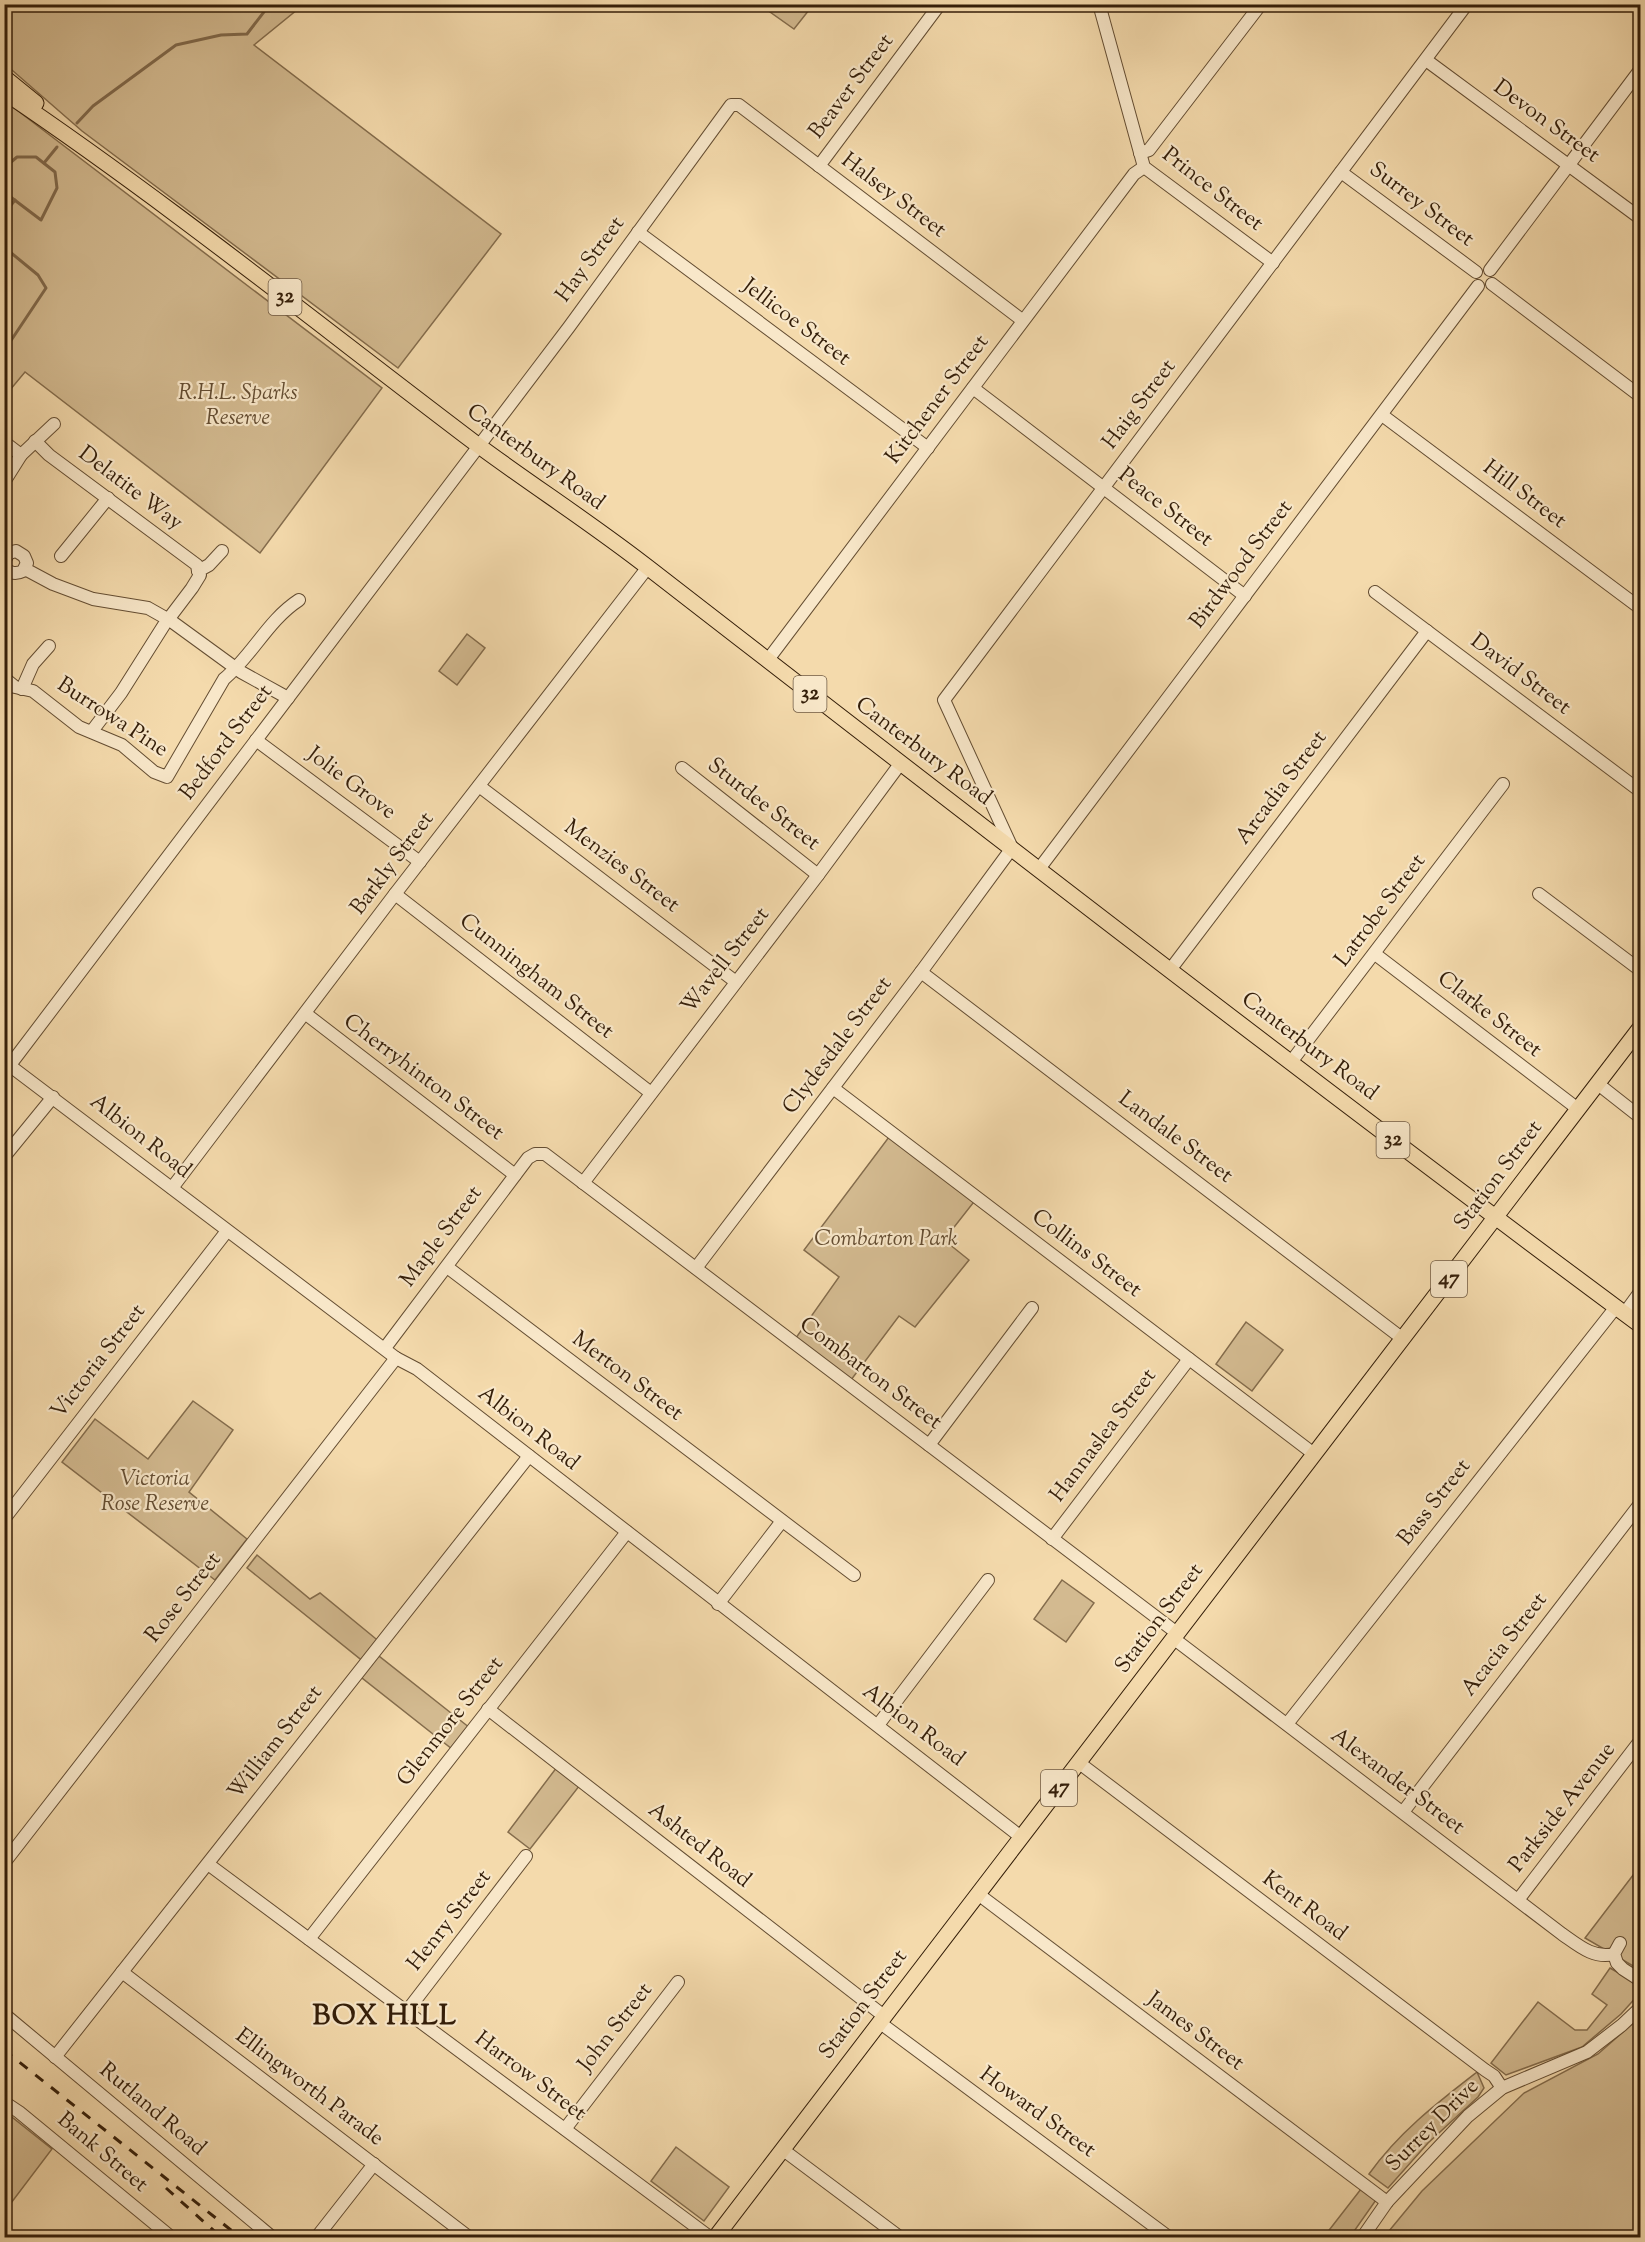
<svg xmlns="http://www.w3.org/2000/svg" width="1645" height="2242" viewBox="0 0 1645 2242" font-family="'Sorts Mill Goudy',serif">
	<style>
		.green { fill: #d3ba90; stroke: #846c4c; stroke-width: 1.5 }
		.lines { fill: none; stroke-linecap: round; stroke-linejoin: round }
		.stream { stroke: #80684a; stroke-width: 3 }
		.minor-casing { stroke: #644d32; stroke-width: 14 }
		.major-casing { stroke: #341e09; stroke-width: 17 }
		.minor { stroke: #f8e7c9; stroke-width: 12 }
		.major { stroke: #f4daac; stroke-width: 15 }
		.rail { stroke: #341e09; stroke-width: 3; stroke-dasharray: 10 10; stroke-linecap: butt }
		.labels { text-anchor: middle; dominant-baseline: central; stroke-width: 4.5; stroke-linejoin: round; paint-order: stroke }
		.shield { fill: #f8e7c9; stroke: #6f5a43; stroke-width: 1.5 }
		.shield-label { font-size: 21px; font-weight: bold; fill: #341e09 }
		.street-label { font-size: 22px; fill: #341e09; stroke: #f8e7c9 }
		.park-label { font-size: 22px; font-style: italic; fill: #644d32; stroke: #f8e7c9 }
		.district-label { font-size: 28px; font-weight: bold; letter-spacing: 1.5px; fill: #341e09; stroke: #f8e7c9 }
	</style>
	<rect width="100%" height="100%" fill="#f4daac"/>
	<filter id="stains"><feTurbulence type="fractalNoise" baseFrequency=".00333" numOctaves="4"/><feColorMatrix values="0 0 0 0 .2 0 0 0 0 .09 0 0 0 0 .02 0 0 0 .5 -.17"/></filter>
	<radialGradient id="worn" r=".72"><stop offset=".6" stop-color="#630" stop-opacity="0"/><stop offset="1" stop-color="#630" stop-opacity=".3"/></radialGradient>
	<g class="green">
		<polygon points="4,5 303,5 254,45 501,234 398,368 82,131 5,64"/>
		<polygon points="760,5 813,5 794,29"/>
		<polygon points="5,101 382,388 260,553 25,372 5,396"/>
		<polygon points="467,634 485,648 457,685 439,671"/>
		<polygon points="892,1133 977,1198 944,1240 969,1260 915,1327 899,1316 848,1384 793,1342 839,1277 804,1250"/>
		<polygon points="1246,1322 1283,1350 1252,1391 1216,1364"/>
		<polygon points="193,1401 233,1430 189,1492 247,1539 215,1580 62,1462 95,1419 148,1459"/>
		<polygon points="257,1555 310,1599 320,1593 381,1643 374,1652 470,1728 452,1749 357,1674 365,1663 247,1568"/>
		<polygon points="1062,1580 1094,1603 1066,1642 1034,1619"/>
		<polygon points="557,1767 580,1785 530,1849 508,1832"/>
		<polygon points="1640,1866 1640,1970 1585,1938"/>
		<polygon points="1610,1968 1636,1983 1639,1994 1621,2014 1582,2047 1506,2075 1491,2063 1538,2002 1575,2030 1587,2030 1607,2005 1592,1994"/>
		<polygon points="1640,2017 1640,2237 1384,2237 1422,2191 1524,2093 1598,2054"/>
		<path d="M1477,2072l7,16 -6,9 -50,46 -40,45 -19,-14c30,-42 68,-71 108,-102z"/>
		<polygon points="5,2114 8,2114 52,2149 5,2211"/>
		<polygon points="676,2147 729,2187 704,2221 651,2181"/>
		<polygon points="1361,2189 1376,2200 1350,2237 1323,2238"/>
	</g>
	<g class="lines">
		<g class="stream">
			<polyline points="77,123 93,106 176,45 221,35 247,34 270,4"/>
			<polyline points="44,163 57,147"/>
			<polyline points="4,168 17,157 36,157 55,172 57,188 41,220 4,192"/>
			<polyline points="4,214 15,200"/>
			<polyline points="4,247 38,275 46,288 4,351"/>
		</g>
		<defs>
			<g id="minor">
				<polyline points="1099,4 1144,167 1273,263"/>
				<polyline points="1426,60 1640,218"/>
				<polyline points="1140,153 1149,150 1261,4"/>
				<polyline points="819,166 940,4"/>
				<polyline points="1341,172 1476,272"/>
				<polyline points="638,232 928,448"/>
				<polyline points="1490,270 1640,70"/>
				<polyline points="1492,284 1640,396"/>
				<polyline points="973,388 1245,596"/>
				<polyline points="1382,415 1640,608"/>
				<polyline points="35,441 49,455 197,565 198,571"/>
				<polyline points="4,442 21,455"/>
				<polyline points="4,482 21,455 54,424"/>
				<polyline points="61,556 108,498"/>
				<path d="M4,561l5,-8 7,-2 8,5 3,7 -4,8c-8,4 -16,2 -19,-6"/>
				<polyline points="25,569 53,584 93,599 148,608 171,621 241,672 288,698"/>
				<polyline points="1375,592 1640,791"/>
				<polyline points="767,661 1134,174 1144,167"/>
				<path d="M4,678l11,9 18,4 46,36 43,18 32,27 13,5 57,-98c28,-23 44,-59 75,-79"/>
				<polyline points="22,689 33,664 49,646"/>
				<polyline points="92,731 121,693 164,625 192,588 200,575 198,571 209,565 222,551"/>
				<polyline points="256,740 420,862"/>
				<polyline points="682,768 818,875"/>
				<polyline points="479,786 736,982"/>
				<polyline points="1039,869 1478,286"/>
				<polyline points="395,894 651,1093"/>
				<polyline points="1539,894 1640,970"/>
				<polyline points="1375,954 1578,1109"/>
				<polyline points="1170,970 1427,631"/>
				<polyline points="921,972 1403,1339"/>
				<polyline points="306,1014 515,1175"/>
				<polyline points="5,1062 396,1358 417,1369 1021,1837"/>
				<polyline points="1291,1062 1503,784"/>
				<polyline points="10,1065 569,327 731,105 739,105 1022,320"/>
				<polyline points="1598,1084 1640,1117"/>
				<polyline points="833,1088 1314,1454"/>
				<polyline points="4,1157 53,1097"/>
				<polyline points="583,1183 818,875 900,764"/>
				<polyline points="172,1188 395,894 648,567"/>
				<polyline points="447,1267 854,1575"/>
				<polyline points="696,1268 921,972 1012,848 944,700 1467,4"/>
				<polyline points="1624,1314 1640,1292"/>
				<polyline points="385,1348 528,1158 535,1154 545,1154 1177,1633"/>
				<polyline points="929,1445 1032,1308"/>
				<polyline points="4,1519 227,1231"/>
				<polyline points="1052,1539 1189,1359"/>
				<polyline points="718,1604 782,1521"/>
				<path d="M1173,1638l389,296c16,11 31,25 52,20"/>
				<polyline points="488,1709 884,2016"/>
				<polyline points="1287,1724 1616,1307"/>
				<polyline points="878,1725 988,1580"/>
				<polyline points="1078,1762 1485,2070 1494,2076 1502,2088"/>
				<polyline points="1403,1812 1640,1504"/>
				<polyline points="4,1863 396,1358"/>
				<polyline points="208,1864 711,2238"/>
				<polyline points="978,1894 1387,2202"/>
				<polyline points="1518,1900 1640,1741"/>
				<polyline points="309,1939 627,1532"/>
				<polyline points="1620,1943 1614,1954 1617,1963 1623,1969 1640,1980"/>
				<polyline points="122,1972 470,2238"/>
				<polyline points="407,2011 526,1856"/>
				<polyline points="4,2014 273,2238"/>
				<polyline points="879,2022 1170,2238"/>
				<polyline points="55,2057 529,1456"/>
				<polyline points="4,2102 19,2112 172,2238"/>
				<polyline points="565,2129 678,1982"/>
				<polyline points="782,2149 901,2238"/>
				<polyline points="316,2238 374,2164"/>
				<polyline points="1362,2238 1387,2202 1468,2116 1502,2088 1587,2052 1622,2025 1640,2008"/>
			</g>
			<g id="major">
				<polyline points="4,77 36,103"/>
				<path d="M4,92c163,110 315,233 471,351 58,43 119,82 175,126 329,255 657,509 990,756"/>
				<polyline points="715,2238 1640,1028"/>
			</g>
		</defs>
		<use href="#minor" class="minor-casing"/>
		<use href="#major" class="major-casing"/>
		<use href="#minor" class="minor"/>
		<use href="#major" class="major"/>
		<g class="rail">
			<polyline points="4,2050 241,2238"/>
			<polyline points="166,2188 222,2238"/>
		</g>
	</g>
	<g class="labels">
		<g class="shield">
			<rect x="268.5" y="279" width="33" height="36" rx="4.5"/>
			<rect x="793.5" y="676" width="33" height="36" rx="4.5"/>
			<rect x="1376.5" y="1122" width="33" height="36" rx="4.5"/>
			<rect x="1431" y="1261" width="36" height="36" rx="4.5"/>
			<rect x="1041" y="1770" width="36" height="36" rx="4.5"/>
		</g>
		<g class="shield-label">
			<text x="285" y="297">32</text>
			<text x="810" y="694">32</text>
			<text x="1393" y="1140">32</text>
			<text x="1449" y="1279">47</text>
			<text x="1059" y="1788">47</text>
		</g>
		<g class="street-label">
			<text transform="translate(852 87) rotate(-53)">Beaver Street</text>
			<text transform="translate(1546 122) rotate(36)">Devon Street</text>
			<text transform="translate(1212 190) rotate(38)">Prince Street</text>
			<text transform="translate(893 196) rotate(37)">Halsey Street</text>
			<text transform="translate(1421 205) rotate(37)">Surrey Street</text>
			<text transform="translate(591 260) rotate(-54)">Hay Street</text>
			<text transform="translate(796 323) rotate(37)">Jellicoe Street</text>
			<text transform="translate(938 400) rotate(-53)">Kitchener Street</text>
			<text transform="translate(1140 405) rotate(-53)">Haig Street</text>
			<text transform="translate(535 458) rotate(36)">Canterbury Road</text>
			<text transform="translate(130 489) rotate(37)">Delatite Way</text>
			<text transform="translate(1524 495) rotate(37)">Hill Street</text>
			<text transform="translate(1165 508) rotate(38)">Peace Street</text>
			<text transform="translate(1242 565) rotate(-53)">Birdwood Street</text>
			<text transform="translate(1520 675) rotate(37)">David Street</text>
			<text transform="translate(112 718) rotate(33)">Burrowa Pine</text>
			<text transform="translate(227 743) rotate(-53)">Bedford Street</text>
			<text transform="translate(923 752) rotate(37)">Canterbury Road</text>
			<text transform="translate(351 784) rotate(37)">Jolie Grove</text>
			<text transform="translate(1282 788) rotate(-53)">Arcadia Street</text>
			<text transform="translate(763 805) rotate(38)">Sturdee Street</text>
			<text transform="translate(393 864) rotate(-53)">Barkly Street</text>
			<text transform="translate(621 867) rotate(37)">Menzies Street</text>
			<text transform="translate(1381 911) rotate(-53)">Latrobe Street</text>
			<text transform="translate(726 961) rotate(-52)">Wavell Street</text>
			<text transform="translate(536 977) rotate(38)">Cunningham Street</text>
			<text transform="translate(1489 1015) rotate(38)">Clarke Street</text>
			<text transform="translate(838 1046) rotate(-53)">Clydesdale Street</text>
			<text transform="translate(1309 1047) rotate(37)">Canterbury Road</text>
			<text transform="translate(423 1078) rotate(37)">Cherryhinton Street</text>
			<text transform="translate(140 1137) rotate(38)">Albion Road</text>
			<text transform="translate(1175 1138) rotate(37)">Landale Street</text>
			<text transform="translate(1499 1176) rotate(-53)">Station Street</text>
			<text transform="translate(442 1237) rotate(-53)">Maple Street</text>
			<text transform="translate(1086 1254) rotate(37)">Collins Street</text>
			<text transform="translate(99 1362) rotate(-52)">Victoria Street</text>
			<text transform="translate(870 1374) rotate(37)">Combarton Street</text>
			<text transform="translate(627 1377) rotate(37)">Merton Street</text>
			<text transform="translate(528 1429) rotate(38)">Albion Road</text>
			<text transform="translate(1104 1436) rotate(-53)">Hannaslea Street</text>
			<text transform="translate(1435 1503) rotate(-52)">Bass Street</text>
			<text transform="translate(184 1598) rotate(-52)">Rose Street</text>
			<text transform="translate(1160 1619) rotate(-53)">Station Street</text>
			<text transform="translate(1505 1645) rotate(-52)">Acacia Street</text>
			<text transform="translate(451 1722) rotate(-52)">Glenmore Street</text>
			<text transform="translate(913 1726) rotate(37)">Albion Road</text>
			<text transform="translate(276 1743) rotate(-52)">William Street</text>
			<text transform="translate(1397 1782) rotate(37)">Alexander Street</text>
			<text transform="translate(1563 1808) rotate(-52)">Parkside Avenue</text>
			<text transform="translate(699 1846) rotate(38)">Ashted Road</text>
			<text transform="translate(1304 1907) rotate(37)">Kent Road</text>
			<text transform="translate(450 1921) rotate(-52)">Henry Street</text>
			<text transform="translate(864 2005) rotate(-53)">Station Street</text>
			<text transform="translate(616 2028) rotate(-52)">John Street</text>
			<text transform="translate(1195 2032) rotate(37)">James Street</text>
			<text transform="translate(530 2077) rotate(37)">Harrow Street</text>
			<text transform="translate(309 2088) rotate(37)">Ellingworth Parade</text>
			<text transform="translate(152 2110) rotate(40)">Rutland Road</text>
			<text transform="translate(1037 2113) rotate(36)">Howard Street</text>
			<text transform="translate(1433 2126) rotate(-45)">Surrey Drive</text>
			<text transform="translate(102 2153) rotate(40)">Bank Street</text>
		</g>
		<g class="park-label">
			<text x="238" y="394">R.H.L. Sparks<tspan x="238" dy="25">Reserve</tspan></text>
			<text x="886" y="1240">Combarton Park</text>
			<text x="155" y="1480">Victoria<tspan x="155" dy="25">Rose Reserve</tspan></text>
		</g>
		<g class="district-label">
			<text x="385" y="2017">BOX HILL</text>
		</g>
	</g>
	<rect width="1645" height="2242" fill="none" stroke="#f4daac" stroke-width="24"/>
	<rect x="6" y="6" width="1633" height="2230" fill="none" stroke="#341e09" stroke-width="3"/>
	<rect x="12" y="12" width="1621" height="2218" fill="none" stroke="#341e09" stroke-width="1.5"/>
	<rect width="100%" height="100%" filter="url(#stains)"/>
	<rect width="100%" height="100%" fill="url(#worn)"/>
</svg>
